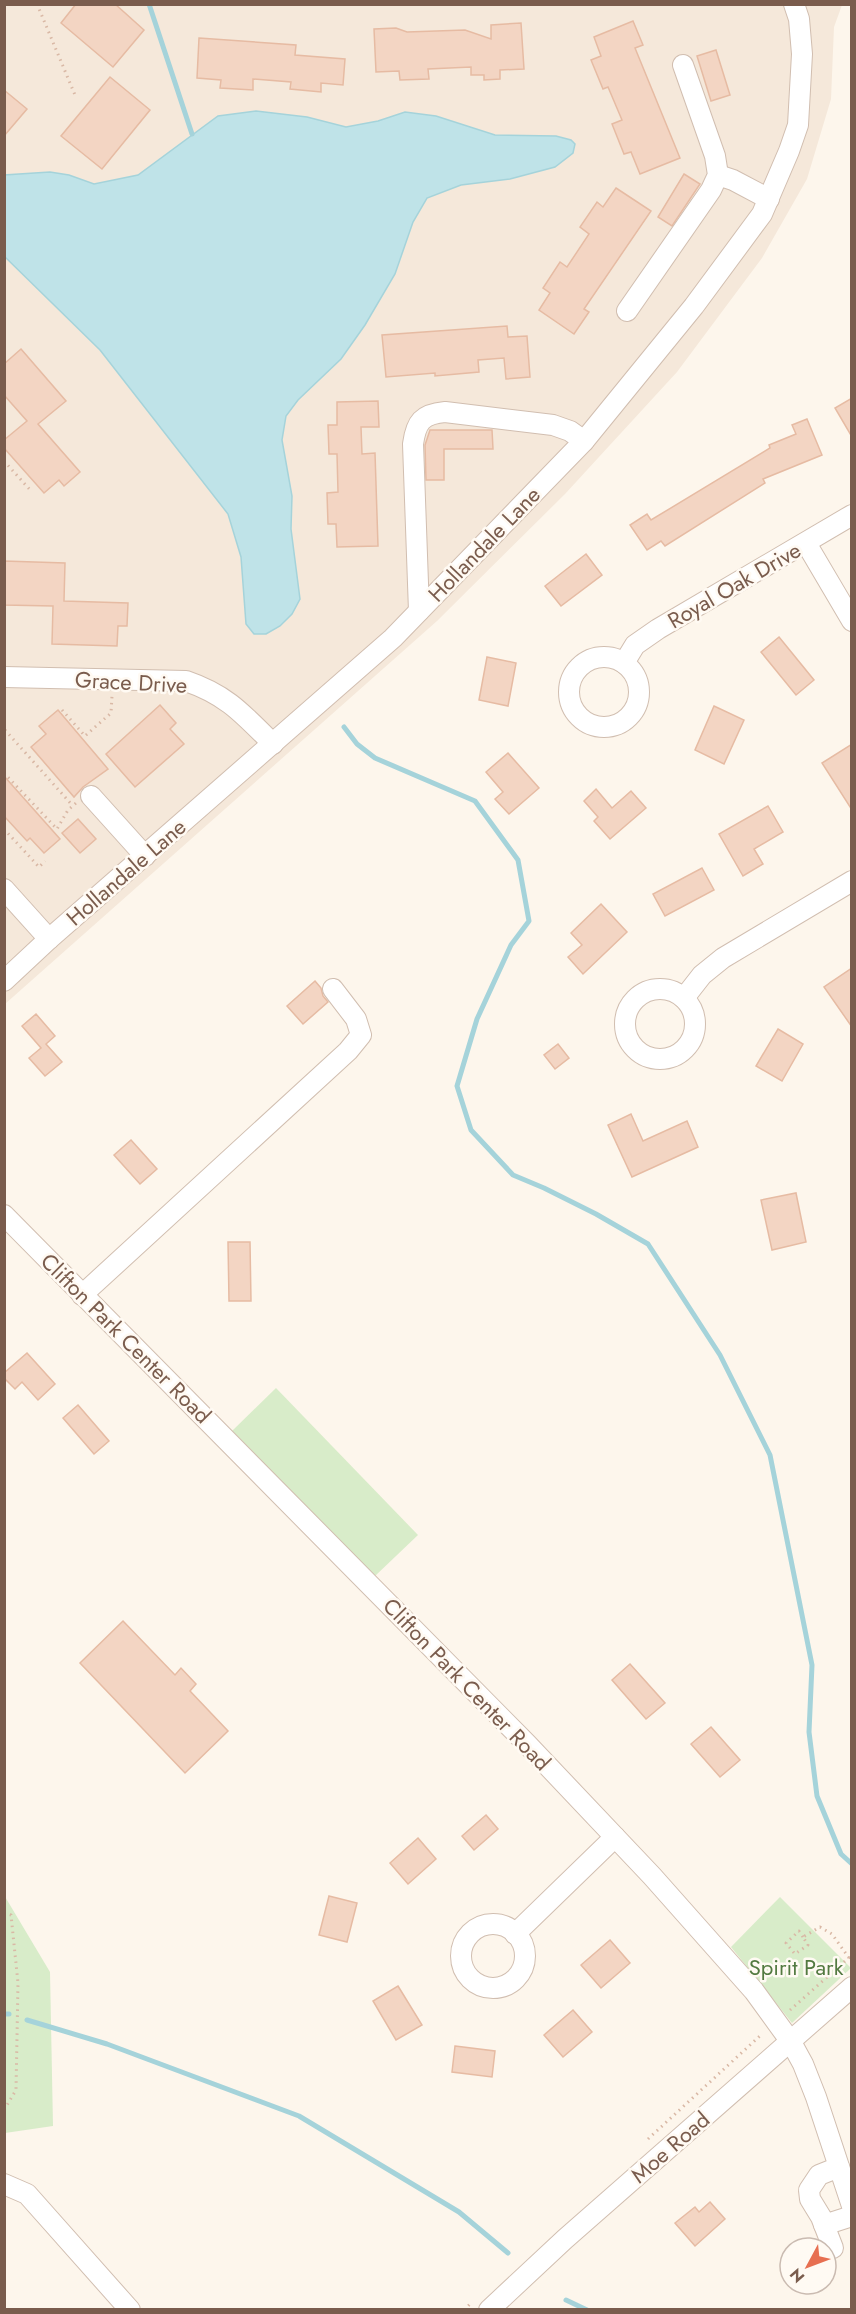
<svg xmlns="http://www.w3.org/2000/svg" width="856" height="2314" viewBox="0 0 856 2314" font-family="Jost,sans-serif">
	<style>
		.residential { fill: #f5e8da }
		.green { fill: #d8ecc9 }
		.water { fill: #bfe3e8; stroke: #a5d3da; stroke-width: 1.5 }
		.lines { fill: none; stroke-linecap: round; stroke-linejoin: round }
		.stream { stroke: #a5d3da; stroke-width: 5 }
		.building { fill: #f3d5c3; stroke: #e6bba3; stroke-width: 1.5 }
		.minor-casing { stroke: #d1beb0; stroke-width: 22 }
		.path { stroke: #d9b8a5; stroke-width: 3; stroke-dasharray: 1.5 4.5; stroke-linecap: butt }
		.minor { stroke: #fff; stroke-width: 20 }
		.labels { text-anchor: middle; dominant-baseline: central; stroke-width: 5; stroke-linejoin: round; paint-order: stroke }
		.street-label { font-size: 22px; fill: #7a5c4d; stroke: #fffaf3 }
		.park-label { font-size: 22px; fill: #537a41; stroke: #fffaf3 }
	</style>
	<rect width="100%" height="100%" fill="#fdf6ec"/>
	<polygon class="residential" points="5,5 842,5 834,27 831,99 807,179 762,258 677,372 565,494 437,621 5,1004"/>
	<g class="green">
		<polygon points="276,1388 418,1535 374,1577 232,1431"/>
		<polygon points="4,1895 50,1972 53,2126 5,2133"/>
		<polygon points="780,1897 851,1968 792,2023 731,1947"/>
	</g>
	<polygon class="water" points="256,111 307,117 346,127 378,121 405,112 436,116 495,135 556,136 571,140 575,144 573,153 555,167 510,179 461,185 427,198 413,222 395,274 365,325 341,359 298,400 286,416 282,440 292,496 291,529 300,599 292,614 280,626 266,634 254,634 246,624 241,557 228,514 100,350 5,257 4,175 50,172 69,175 94,184 138,175 218,116"/>
	<g class="lines">
		<g class="stream">
			<polyline points="149,4 192,134"/>
			<polyline points="344,727 357,744 375,758 475,801 518,860 529,921 511,945 477,1019 457,1086 471,1130 513,1175 544,1188 596,1214 648,1244 720,1355 770,1455 812,1665 809,1732 817,1796 841,1854 852,1864"/>
			<polyline points="4,2014 9,2014"/>
			<polyline points="27,2020 107,2044 299,2116 459,2212 508,2253"/>
			<polyline points="566,2300 587,2310"/>
		</g>
	</g>
	<g class="building">
		<polygon points="76,4 115,4 144,30 113,67 61,23"/>
		<polygon points="633,21 643,45 635,48 680,158 640,174 631,152 624,154 612,124 622,120 608,87 603,89 591,60 601,56 594,37"/>
		<polygon points="521,23 524,69 500,70 500,79 484,80 484,75 471,75 471,67 428,69 429,79 400,80 399,71 376,72 374,29 396,28 407,32 465,30 491,39 491,25"/>
		<polygon points="199,38 296,45 295,55 345,59 343,85 321,83 321,92 290,89 291,82 253,79 253,90 220,88 221,80 197,78"/>
		<polygon points="716,50 730,95 711,101 697,56"/>
		<polygon points="110,77 150,110 102,169 61,136"/>
		<polygon points="4,90 27,109 4,136"/>
		<polygon points="684,174 700,184 672,226 658,217"/>
		<polygon points="616,188 651,211 584,309 589,312 574,334 539,310 550,293 543,288 560,262 567,267 589,234 580,227 597,202 603,207"/>
		<polygon points="507,326 508,337 527,336 530,377 506,379 504,358 478,360 479,372 435,376 435,373 386,377 382,335"/>
		<polygon points="21,349 66,401 38,424 80,472 64,486 59,480 44,493 4,448 4,440 27,421 4,395 4,364"/>
		<polygon points="852,398 852,437 835,408"/>
		<polygon points="378,401 379,427 361,427 362,454 375,453 378,546 337,547 336,524 328,524 327,493 338,492 337,454 329,454 328,425 337,425 337,402"/>
		<polygon points="807,419 822,455 763,479 765,483 665,546 661,541 647,550 630,525 647,514 651,520 770,448 769,445 796,434 792,425"/>
		<polygon points="430,430 492,430 493,449 444,449 444,480 426,480 425,445"/>
		<polygon points="586,554 602,575 561,606 545,586"/>
		<polygon points="4,561 65,563 64,601 128,603 127,626 118,626 117,646 52,644 53,606 4,605"/>
		<polygon points="779,637 814,680 796,695 761,652"/>
		<polygon points="487,657 516,663 508,706 479,700"/>
		<polygon points="160,705 176,723 170,729 184,744 135,787 106,754"/>
		<polygon points="714,706 744,720 724,764 695,750"/>
		<polygon points="58,710 108,769 83,787 74,797 31,747 46,734 39,726"/>
		<polygon points="852,744 852,810 822,763"/>
		<polygon points="508,753 539,788 509,814 495,799 503,792 486,772"/>
		<polygon points="4,776 60,839 44,853 30,838 27,841 4,816"/>
		<polygon points="596,789 612,808 631,791 646,808 610,839 594,821 598,817 584,801"/>
		<polygon points="768,806 783,832 754,849 763,864 743,876 719,834"/>
		<polygon points="78,819 96,839 80,853 62,833"/>
		<polygon points="702,868 714,890 665,916 653,894"/>
		<polygon points="601,904 627,932 583,974 568,957 582,945 571,933"/>
		<polygon points="852,968 852,1027 824,987"/>
		<polygon points="315,981 321,988 323,996 328,1002 303,1024 287,1006"/>
		<polygon points="36,1014 55,1036 46,1044 62,1062 45,1076 29,1058 41,1048 22,1026"/>
		<polygon points="778,1029 803,1044 782,1081 756,1066"/>
		<polygon points="558,1044 569,1058 555,1069 544,1055"/>
		<polygon points="631,1114 643,1141 687,1121 698,1147 632,1177 608,1125"/>
		<polygon points="131,1140 157,1169 140,1184 114,1155"/>
		<polygon points="796,1193 806,1242 772,1250 761,1200"/>
		<polygon points="228,1242 250,1242 251,1301 229,1301"/>
		<polygon points="27,1353 55,1384 38,1400 22,1382 15,1389 4,1378 4,1373"/>
		<polygon points="78,1405 109,1441 94,1454 63,1418"/>
		<polygon points="123,1621 175,1675 181,1668 196,1684 190,1691 228,1731 185,1773 80,1663"/>
		<polygon points="630,1664 665,1703 646,1719 612,1680"/>
		<polygon points="711,1727 740,1760 720,1777 691,1744"/>
		<polygon points="486,1815 498,1829 474,1850 462,1836"/>
		<polygon points="418,1838 436,1859 408,1884 390,1863"/>
		<polygon points="329,1896 357,1903 347,1942 319,1935"/>
		<polygon points="610,1940 630,1963 601,1988 581,1965"/>
		<polygon points="398,1986 422,2025 396,2040 373,2001"/>
		<polygon points="573,2010 592,2032 563,2057 544,2035"/>
		<polygon points="455,2046 495,2051 492,2077 452,2072"/>
		<polygon points="710,2202 725,2219 695,2246 675,2223 695,2207 699,2212"/>
	</g>
	<g class="lines">
		<defs>
			<g id="minor">
				<polyline points="718,175 733,180 769,199"/>
				<polyline points="627,311 711,190 718,175 715,156 683,65"/>
				<polyline points="806,543 852,621"/>
				<path d="M419,611l-6,-167c3,-22 9,-30 32,-32l108,13 17,6 14,10"/>
				<circle cx="604" cy="692" r="35"/>
				<polyline points="624,663 635,645 658,629 852,515"/>
				<path d="M4,677l182,4c41,14 57,33 87,63"/>
				<polyline points="91,796 145,856"/>
				<polyline points="4,889 49,939"/>
				<polyline points="4,981 49,939 393,638 584,441 694,306 762,214 789,151 798,125 802,54 799,19 794,4"/>
				<circle cx="660" cy="1024" r="35"/>
				<polyline points="684,998 702,975 723,958 852,881"/>
				<polyline points="4,1215 527,1744 652,1876 754,1991 791,2042 803,2064 816,2097 852,2206"/>
				<polyline points="82,1295 348,1051 361,1035 356,1019 333,989"/>
				<circle cx="493" cy="1956" r="32"/>
				<polyline points="515,1934 615,1837"/>
				<polyline points="4,2184 27,2194 130,2310"/>
				<polyline points="824,2225 852,2216"/>
				<polyline points="833,2248 821,2217 810,2199 809,2190 819,2175 839,2167"/>
				<polyline points="489,2310 565,2239 852,1987"/>
			</g>
		</defs>
		<use href="#minor" class="minor-casing"/>
		<g class="path">
			<polyline points="37,4 75,95"/>
			<polyline points="4,461 32,492"/>
			<polyline points="62,710 85,736 111,713 112,696"/>
			<polyline points="5,730 73,806"/>
			<polyline points="4,773 57,829 68,810 76,803"/>
			<polyline points="4,829 39,867 45,861"/>
			<polyline points="4,1913 11,1915 18,1983 16,2090 4,2110"/>
			<polyline points="803,1937 799,1931 786,1943 795,1954 808,1945 803,1937 820,1927 832,1934 849,1958"/>
			<polyline points="790,2010 852,1955"/>
			<polyline points="648,2139 762,2034"/>
			<polyline points="464,2310 471,2303"/>
		</g>
		<use href="#minor" class="minor"/>
	</g>
	<g class="labels">
		<g class="street-label">
			<text transform="translate(484 544) rotate(-46)">Hollandale Lane</text>
			<text transform="translate(734 585) rotate(-30)">Royal Oak Drive</text>
			<text transform="translate(131 682) rotate(3)">Grace Drive</text>
			<text transform="translate(126 872) rotate(-41)">Hollandale Lane</text>
			<text transform="translate(126 1338) rotate(45)">Clifton Park Center Road</text>
			<text transform="translate(467 1684) rotate(46)">Clifton Park Center Road</text>
			<text transform="translate(670 2147) rotate(-41)">Moe Road</text>
		</g>
		<g class="park-label">
			<text x="796" y="1967">Spirit Park</text>
		</g>
	</g>
	<rect width="856" height="2314" fill="none" stroke="#7a5c4d" stroke-width="12"/>
	<g transform="translate(808 2266) rotate(229)"><circle r="28" fill="#fffaf3" stroke="#cabbb1" stroke-width="1.5"/>
	<path d="M0-4.5L10 22L0 15L-10 22Z" fill="#e76f51"/>
	<text y="-9" font-size="16" font-weight="bold" text-anchor="middle" fill="#7a5c4d">N</text>
	</g>
</svg>
